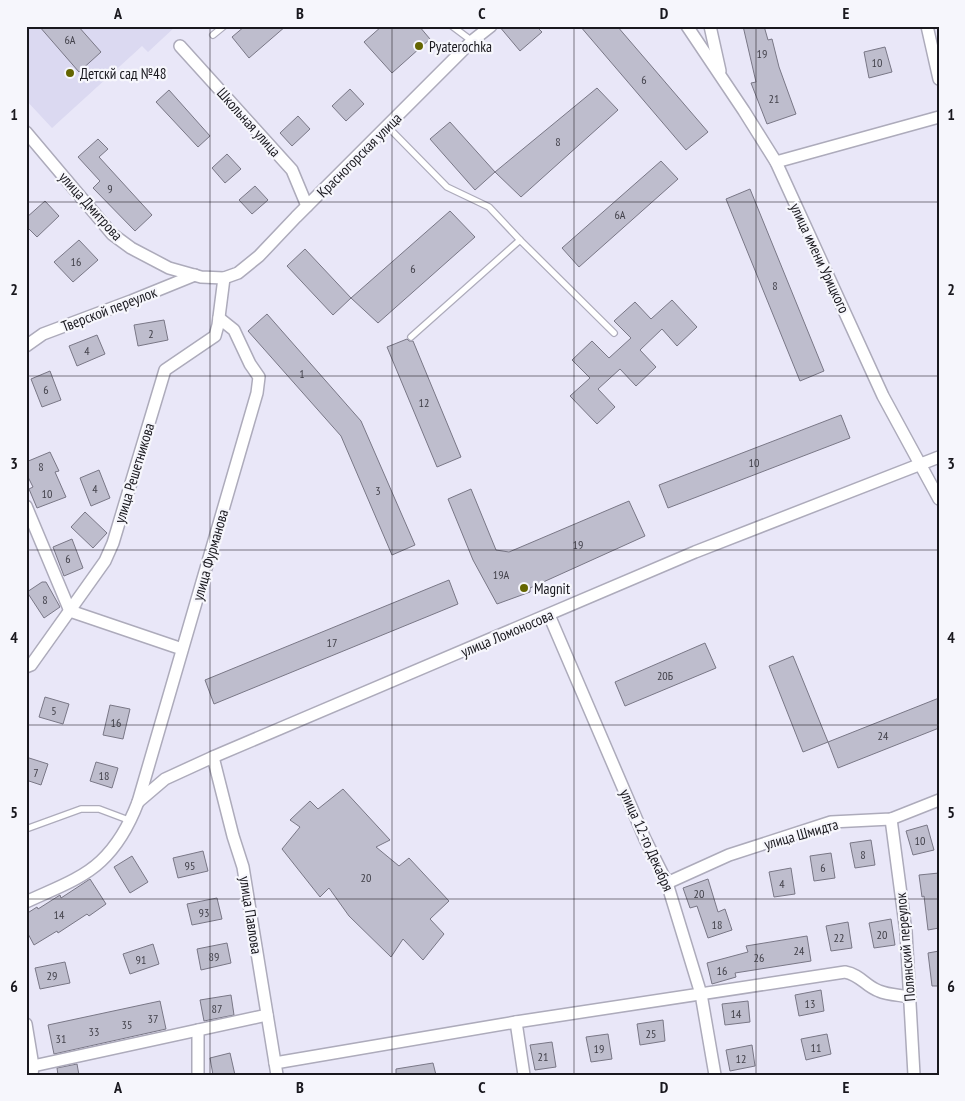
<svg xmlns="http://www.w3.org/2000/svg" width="965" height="1101" viewBox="0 0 965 1101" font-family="'PT Sans Narrow',sans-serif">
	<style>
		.built { fill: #dbd9f1 }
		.building { fill: #bebdcd; stroke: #797786 }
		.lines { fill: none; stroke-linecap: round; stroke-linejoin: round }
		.lane-casing { stroke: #adabbb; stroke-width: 8 }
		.street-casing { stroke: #adabbb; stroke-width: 14 }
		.lane { stroke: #fff; stroke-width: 5.5 }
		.street { stroke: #fff; stroke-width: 11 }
		.grid { fill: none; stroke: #19181e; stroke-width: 1; stroke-opacity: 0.55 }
		.poi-dot { fill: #646500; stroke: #f6f6fc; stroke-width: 2 }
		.labels { text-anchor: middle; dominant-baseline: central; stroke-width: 4.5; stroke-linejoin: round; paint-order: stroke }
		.number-label { font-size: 12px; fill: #42414a }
		.poi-label { font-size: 15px; fill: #19181e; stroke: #f6f6fc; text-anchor: start }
		.street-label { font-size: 15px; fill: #19181e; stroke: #f6f6fc }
		.neatline { fill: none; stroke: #19181e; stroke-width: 2 }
		.grid-label { font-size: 16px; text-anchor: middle; font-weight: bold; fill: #19181e }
	</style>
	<rect width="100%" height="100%" fill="#e9e7f8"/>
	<polygon class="built" points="26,26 176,26 148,52 142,46 52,128 26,100"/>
	<g class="building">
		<polygon points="39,26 78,26 101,52 79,72"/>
		<polygon points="245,26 286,26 249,58 232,37"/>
		<polygon points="382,26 419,26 430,39 392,73 364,42"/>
		<polygon points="499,26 536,26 542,32 520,51"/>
		<polygon points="580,26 617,26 708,132 686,150"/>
		<polygon points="743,26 764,26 768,40 772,39 779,67 796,114 767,124 751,83 756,82"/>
		<polygon points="885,47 892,72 869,78 864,52"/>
		<polygon points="597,88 618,110 521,197 495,172"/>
		<polygon points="350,89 364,104 346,121 332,106"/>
		<polygon points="169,90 210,136 198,147 156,102"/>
		<polygon points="298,116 310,129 292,146 280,133"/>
		<polygon points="450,122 495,172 475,190 430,139"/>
		<polygon points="98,139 108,149 99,157 152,215 135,231 93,188 100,181 78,157"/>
		<polygon points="227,154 241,169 225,183 212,168"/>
		<polygon points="661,161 678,179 579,267 562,248"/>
		<polygon points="255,186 268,200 252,214 239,200"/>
		<polygon points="750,189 824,371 800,381 726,199"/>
		<polygon points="45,201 59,216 37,237 26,226 26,218"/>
		<polygon points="450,211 475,237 378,323 351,298"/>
		<polygon points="79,240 98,260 73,282 54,262"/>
		<polygon points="305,249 351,298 333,315 287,266"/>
		<polygon points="672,300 697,327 677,346 662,329 640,350 656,367 636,386 620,369 598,389 615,407 597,424 570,396 590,378 572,360 592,341 609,358 631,338 614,321 635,302 651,319"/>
		<polygon points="267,314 361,421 415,545 392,555 341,436 248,331"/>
		<polygon points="164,320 168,340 138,346 134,325"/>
		<polygon points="97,335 105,354 77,366 69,346"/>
		<polygon points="407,339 409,341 413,341 461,457 437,467 387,347"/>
		<polygon points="50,371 61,400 42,407 31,379"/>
		<polygon points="841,415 850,438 668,508 659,485"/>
		<polygon points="50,452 59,471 55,472 66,497 37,508 29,489 33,487 26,473 26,462"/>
		<polygon points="99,470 110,498 91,506 80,478"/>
		<polygon points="471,489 496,550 509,552 629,501 645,536 530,588 530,592 497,604 473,560 448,499"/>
		<polygon points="85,512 107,533 93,548 71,527"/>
		<polygon points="72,539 83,568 64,576 53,547"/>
		<polygon points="449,580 458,604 214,704 205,680"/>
		<polygon points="42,582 46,582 60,607 44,618 27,592"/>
		<polygon points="705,643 716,668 625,706 615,682"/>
		<polygon points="793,656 828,742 803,752 769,666"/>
		<polygon points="45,697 69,704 63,724 39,717"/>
		<polygon points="939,698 939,728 838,768 828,742"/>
		<polygon points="110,705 130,709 123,739 103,735"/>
		<polygon points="26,757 48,764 41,785 26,780"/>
		<polygon points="96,762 118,768 112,788 90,781"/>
		<polygon points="343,789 390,840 376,847 399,866 409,858 449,901 430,919 444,934 423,960 403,939 391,957 349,916 329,888 320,897 282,849 300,827 290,820 310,801 318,809"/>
		<polygon points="927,825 934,850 913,855 906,831"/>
		<polygon points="871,840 875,865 855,868 850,843"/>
		<polygon points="203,851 208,871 178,878 173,858"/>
		<polygon points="831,853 835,878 814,881 810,856"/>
		<polygon points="132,856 148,882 130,893 114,867"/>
		<polygon points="791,868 795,894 774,897 769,872"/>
		<polygon points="939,873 939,928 928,930 924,896 922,897 919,875"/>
		<polygon points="90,879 106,904 89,916 87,914 58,933 57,931 34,945 26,930 26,914 37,907 38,909 60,895 61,898"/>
		<polygon points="708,879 718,912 725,909 732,930 708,938 697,906 690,908 683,888"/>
		<polygon points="217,898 222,919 192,925 187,904"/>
		<polygon points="891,919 895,945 874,948 869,923"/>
		<polygon points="848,922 852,948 831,951 826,926"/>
		<polygon points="807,936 811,961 735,973 736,977 712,984 707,963 748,952 746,946"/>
		<polygon points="227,943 231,963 201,970 197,949"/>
		<polygon points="153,944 159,964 130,974 123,954"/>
		<polygon points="939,951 939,986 932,986 928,953"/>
		<polygon points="65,962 70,983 40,989 35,968"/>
		<polygon points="821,990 824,1011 799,1016 795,995"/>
		<polygon points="231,995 234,1015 204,1021 200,1000"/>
		<polygon points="160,1001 166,1029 54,1054 48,1025"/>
		<polygon points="748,1001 750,1022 725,1025 722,1004"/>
		<polygon points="663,1020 665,1041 640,1045 637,1024"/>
		<polygon points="608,1034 612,1059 591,1062 586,1037"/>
		<polygon points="827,1034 831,1054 806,1060 801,1039"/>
		<polygon points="552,1042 556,1067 535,1070 530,1045"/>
		<polygon points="752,1045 755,1066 730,1071 726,1050"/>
		<polygon points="230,1053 235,1075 213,1075 210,1058"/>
		<polygon points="433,1063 436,1075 396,1075 396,1069"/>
		<polygon points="77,1064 79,1075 58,1075 57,1068"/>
	</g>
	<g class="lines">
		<defs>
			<g id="lane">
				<polyline points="452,26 472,41"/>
				<polyline points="213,35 224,26"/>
				<polyline points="387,126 447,187 489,207 520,240 614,333"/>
				<polyline points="411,337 520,240"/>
				<polyline points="26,829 81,809 99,809 131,821"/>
			</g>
			<g id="street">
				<polyline points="687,26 744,111 776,162 883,396 939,499"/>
				<polyline points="710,26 720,71"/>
				<polyline points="927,26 939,79"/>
				<polyline points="180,46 292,170 307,206"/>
				<polyline points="26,132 112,234 131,248 169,268 201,277 224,278 238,273 259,256 296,217 472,41 491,26"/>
				<polyline points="776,162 939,117"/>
				<polyline points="26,346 43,334 131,301 195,275"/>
				<polyline points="26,506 70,611 182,649"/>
				<polyline points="549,615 645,839 667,883 701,994 715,1075"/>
				<polyline points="26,667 31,665 105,561 113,543 165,370 215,336 218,325 224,278"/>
				<polyline points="213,757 233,836 243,867 277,1075"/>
				<polyline points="138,802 165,779 213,757 695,552 939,457"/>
				<polyline points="891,819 906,932 914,1075"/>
				<polyline points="667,883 729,855 831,822 891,819 939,800"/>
				<path d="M26,902c25,-12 55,-22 75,-41 17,-16 29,-38 37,-59l119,-409 2,-16 -9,-13 -16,-34 -15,-12"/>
				<polyline points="516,1022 524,1075"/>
				<polyline points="26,1024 33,1066 32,1075"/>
				<path d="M275,1063l241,-41 329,-50c16,3 20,14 34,19 9,4 21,4 31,6"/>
				<polyline points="33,1066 267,1015"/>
				<polyline points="198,1075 198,1030"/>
			</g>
		</defs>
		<use href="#lane" class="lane-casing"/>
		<use href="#street" class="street-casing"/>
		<use href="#lane" class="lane"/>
		<use href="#street" class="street"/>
	</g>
	<path class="grid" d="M210,26v1049M392,26v1049M574,26v1049M756,26v1049M26,202h913M26,376h913M26,550h913M26,725h913M26,899h913"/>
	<g class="poi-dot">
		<circle cx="419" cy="46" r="5"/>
		<circle cx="70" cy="73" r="5"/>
		<circle cx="524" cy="588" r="5"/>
	</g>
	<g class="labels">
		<g class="number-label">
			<text x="70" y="39">6А</text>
			<text x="762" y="53">19</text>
			<text x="877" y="62">10</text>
			<text x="644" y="79">6</text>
			<text x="774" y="98">21</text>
			<text x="558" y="141">8</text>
			<text x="110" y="188">9</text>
			<text x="620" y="214">6А</text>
			<text x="76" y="261">16</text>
			<text x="413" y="268">6</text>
			<text x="775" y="285">8</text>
			<text x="151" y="333">2</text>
			<text x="87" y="350">4</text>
			<text x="302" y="373">1</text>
			<text x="46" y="389">6</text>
			<text x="424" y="402">12</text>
			<text x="754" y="462">10</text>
			<text x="41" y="466">8</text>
			<text x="95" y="488">4</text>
			<text x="378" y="490">3</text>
			<text x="47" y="493">10</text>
			<text x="578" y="544">19</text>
			<text x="68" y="558">6</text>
			<text x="501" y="574">19А</text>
			<text x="45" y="599">8</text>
			<text x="332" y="642">17</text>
			<text x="665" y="675">20Б</text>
			<text x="54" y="710">5</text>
			<text x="116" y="722">16</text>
			<text x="883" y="735">24</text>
			<text x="36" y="772">7</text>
			<text x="104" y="775">18</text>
			<text x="920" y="840">10</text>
			<text x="863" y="854">8</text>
			<text x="190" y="865">95</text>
			<text x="823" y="867">6</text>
			<text x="366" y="877">20</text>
			<text x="782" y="883">4</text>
			<text x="699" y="893">20</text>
			<text x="204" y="912">93</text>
			<text x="59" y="914">14</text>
			<text x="717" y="924">18</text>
			<text x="882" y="934">20</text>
			<text x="839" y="937">22</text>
			<text x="799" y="950">24</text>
			<text x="214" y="956">89</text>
			<text x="759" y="957">26</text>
			<text x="141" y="959">91</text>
			<text x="722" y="970">16</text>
			<text x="52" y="975">29</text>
			<text x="810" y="1003">13</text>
			<text x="217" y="1008">87</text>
			<text x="736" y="1013">14</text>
			<text x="153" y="1018">37</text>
			<text x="127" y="1024">35</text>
			<text x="94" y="1031">33</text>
			<text x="651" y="1033">25</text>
			<text x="61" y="1038">31</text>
			<text x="816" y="1047">11</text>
			<text x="599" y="1048">19</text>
			<text x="543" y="1056">21</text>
			<text x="741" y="1058">12</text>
		</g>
		<g class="poi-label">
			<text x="429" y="46">Pyaterochka</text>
			<text x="80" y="73">Детскй сад №48</text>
			<text x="534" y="588">Magnit</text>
		</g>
		<g class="street-label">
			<text transform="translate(249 122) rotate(48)">Школьная улица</text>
			<text transform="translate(359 155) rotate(-45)">Красногорская улица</text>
			<text transform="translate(91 206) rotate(48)">улица Дмитрова</text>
			<text transform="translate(820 258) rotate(65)">улица имени Урицкого</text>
			<text transform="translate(109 309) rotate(-21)">Тверской переулок</text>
			<text transform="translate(134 473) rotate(-73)">улица Решетникова</text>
			<text transform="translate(210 555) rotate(-74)">улица Фурманова</text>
			<text transform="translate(507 633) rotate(-23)">улица Ломоносова</text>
			<text transform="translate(801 834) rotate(-16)">улица Шмидта</text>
			<text transform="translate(647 840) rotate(66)">улица 12-го Декабря</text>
			<text transform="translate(251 915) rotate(81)">улица Павлова</text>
			<text transform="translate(905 947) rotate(-95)">Полянский переулок</text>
		</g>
	</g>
	<rect width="965" height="1101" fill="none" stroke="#f6f6fc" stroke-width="55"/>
	<rect x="28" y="28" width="910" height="1046" class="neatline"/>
	<g class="grid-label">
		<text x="118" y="19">A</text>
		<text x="300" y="19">B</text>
		<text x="482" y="19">C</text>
		<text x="664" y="19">D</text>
		<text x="846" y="19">E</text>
		<text x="14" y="120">1</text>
		<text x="951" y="120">1</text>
		<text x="14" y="295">2</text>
		<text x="951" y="295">2</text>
		<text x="14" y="469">3</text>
		<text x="951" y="469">3</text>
		<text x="14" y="643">4</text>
		<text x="951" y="643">4</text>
		<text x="14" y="818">5</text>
		<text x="951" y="818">5</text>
		<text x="14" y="992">6</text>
		<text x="951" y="992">6</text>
		<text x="118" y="1093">A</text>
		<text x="300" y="1093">B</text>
		<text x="482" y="1093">C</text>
		<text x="664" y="1093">D</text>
		<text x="846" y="1093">E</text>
	</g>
</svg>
